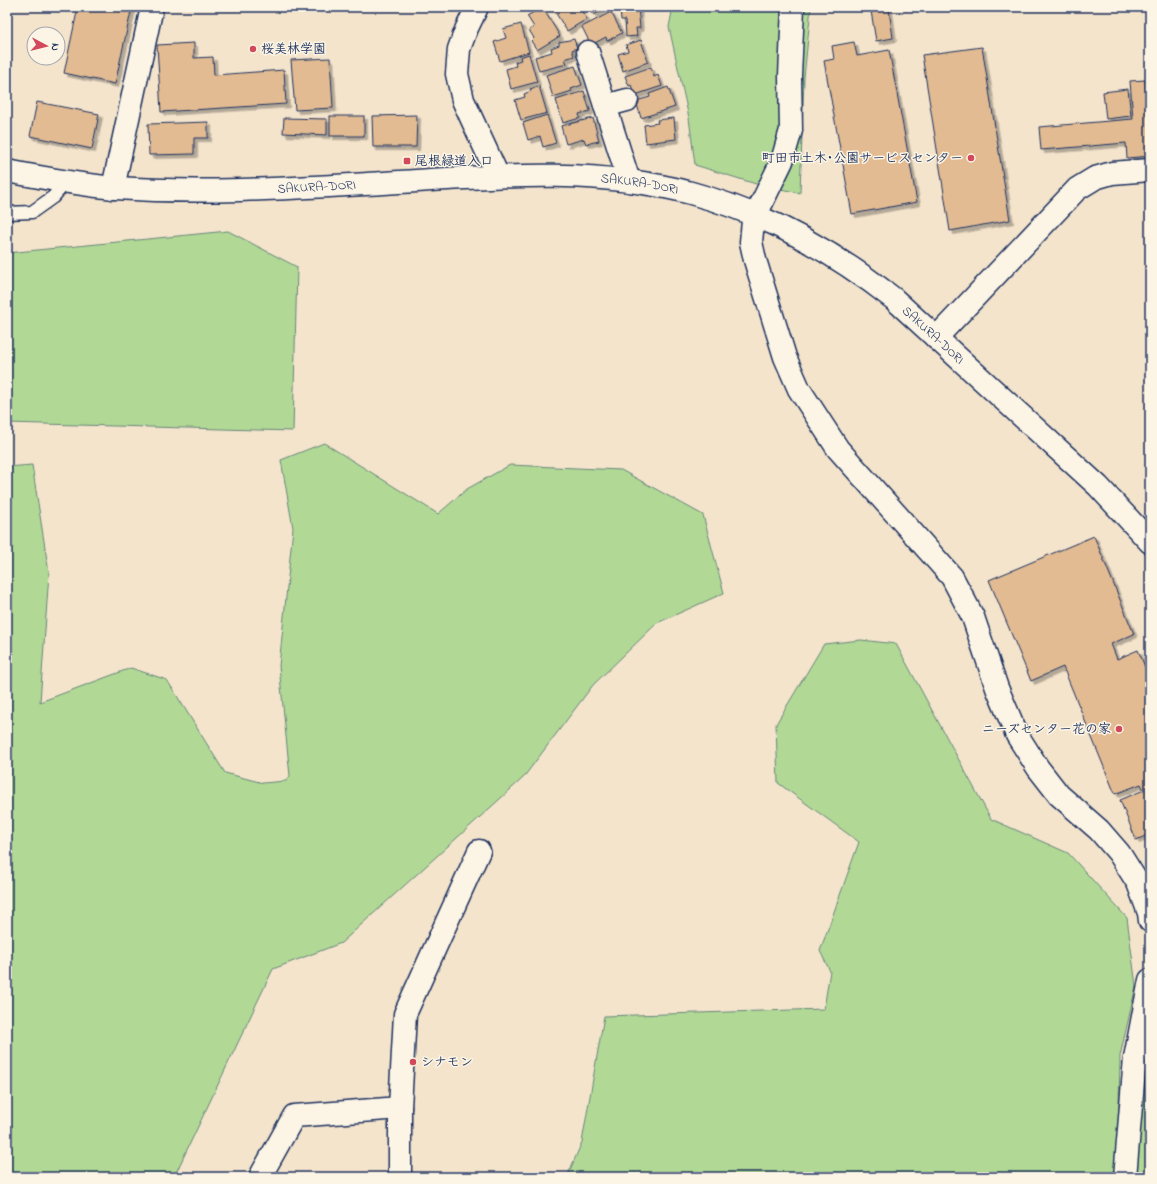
<svg xmlns="http://www.w3.org/2000/svg" width="1157" height="1184" viewBox="0 0 1157 1184" font-family="'Indie Flower','Klee One',sans-serif">
	<style>
		.green { fill: #b1d995; stroke: #66847a }
		.building { fill: #e2bb92; stroke: #1b2f5e; filter: url(#shadow) }
		.lines { fill: none; stroke-linecap: round; stroke-linejoin: round }
		.lane-casing { stroke: #1b2f5e; stroke-width: 15 }
		.street-casing { stroke: #1b2f5e; stroke-width: 25 }
		.secondary-casing { stroke: #1b2f5e; stroke-width: 25 }
		.lane { stroke: #fcf5e5; stroke-width: 12 }
		.street { stroke: #fcf5e5; stroke-width: 22 }
		.secondary { stroke: #fcf5e5; stroke-width: 22 }
		.poi-dot { fill: #d1495b; stroke: #fcf5e5; stroke-width: 1.5 }
		.labels { text-anchor: middle; dominant-baseline: central; stroke-width: 3; stroke-linejoin: round; paint-order: stroke }
		.poi-label { font-size: 13px; font-weight: bold; fill: #1b2f5e; stroke: #fcf5e5; text-anchor: start }
		.street-label { font-size: 13px; fill: #1b2f5e; stroke: #fcf5e5 }
	</style>
	<defs>
		<filter id="shadow"><feDropShadow dx="3.5" dy="3.5" stdDeviation="0" flood-color="#0004"/></filter>
	</defs>
	<rect width="100%" height="100%" fill="#f4e4cc"/>
	<filter id="ink" filterUnits="userSpaceOnUse"><feTurbulence type="fractalNoise" baseFrequency=".025" numOctaves="2"/><feDisplacementMap in="SourceGraphic" scale="8" xChannelSelector="R" yChannelSelector="G"/><feConvolveMatrix kernelMatrix="1 2 1 2 8 2 1 2 1" color-interpolation-filters="sRGB"/></filter>
	<g filter="url(#ink)">
		<g class="green">
			<polygon points="673,7 811,7 804,78 800,193 756,184 695,165 689,118 669,27"/>
			<polygon points="228,231 297,267 293,431 7,423 7,253"/>
			<polygon points="324,443 438,514 467,489 510,465 621,470 703,515 724,593 657,623 593,685 523,778 341,943 273,969 174,1177 7,1177 7,467 32,465 49,573 40,702 131,668 167,680 225,773 263,783 286,781 290,776 279,666 293,528 281,460"/>
			<polygon points="861,640 896,644 991,819 1068,853 1127,918 1136,986 1120,1056 1118,1154 1114,1177 567,1177 582,1142 604,1016 824,1009 830,971 820,951 859,842 778,783 776,724 824,644"/>
			<polygon points="1150,1042 1150,1177 1136,1177 1146,1062"/>
		</g>
		<g class="building">
			<polygon points="78,7 132,7 115,84 64,73"/>
			<polygon points="542,7 560,36 537,50 531,41 534,38 529,30 534,27 527,16"/>
			<polygon points="552,7 579,7 587,19 567,31"/>
			<polygon points="589,7 607,7 594,15"/>
			<polygon points="620,7 638,7 640,28 636,28 637,36 626,37 625,20 621,20"/>
			<polygon points="889,9 893,38 876,41 871,11"/>
			<polygon points="611,12 622,33 607,41 606,37 591,45 582,27"/>
			<polygon points="521,24 529,52 500,61 494,42 506,38 503,29"/>
			<polygon points="574,39 577,48 572,50 574,56 565,59 567,64 539,71 535,57 552,52 551,48 559,45 559,42"/>
			<polygon points="641,40 648,62 623,71 618,54 628,51 626,45"/>
			<polygon points="854,42 857,56 889,50 917,202 852,214 824,61 834,59 832,46"/>
			<polygon points="194,43 194,58 213,57 214,75 284,70 286,104 161,112 157,45"/>
			<polygon points="982,47 1010,220 950,231 922,55"/>
			<polygon points="529,54 537,82 511,89 506,69 516,66 515,62 521,60 520,57"/>
			<polygon points="330,58 333,108 295,110 291,60"/>
			<polygon points="575,66 582,85 571,89 572,91 553,97 546,75"/>
			<polygon points="651,67 654,77 658,75 662,86 635,95 631,85 629,86 625,76"/>
			<polygon points="1145,80 1148,118 1150,117 1150,156 1127,158 1126,143 1041,150 1039,127 1133,119 1130,81"/>
			<polygon points="539,86 547,113 521,120 515,100 525,97 524,94 531,91 530,89"/>
			<polygon points="668,87 675,107 641,118 636,101 650,97 649,94"/>
			<polygon points="1128,89 1131,116 1106,119 1103,92"/>
			<polygon points="584,91 590,111 579,114 580,118 563,123 556,100"/>
			<polygon points="37,102 99,114 92,149 30,136"/>
			<polygon points="417,115 416,147 373,147 372,116"/>
			<polygon points="547,115 556,143 543,147 540,136 528,140 523,123"/>
			<rect x="330" y="116" width="34" height="20"/>
			<polygon points="284,118 327,119 327,135 283,133"/>
			<polygon points="593,118 599,141 586,144 584,139 566,144 561,126"/>
			<polygon points="674,118 676,139 646,143 644,125 658,123 657,120"/>
			<polygon points="208,122 208,138 194,138 194,154 149,155 148,124"/>
			<polygon points="1094,536 1134,634 1111,644 1117,659 1138,650 1150,679 1150,777 1147,779 1150,786 1150,834 1136,840 1120,800 1144,790 1141,784 1115,794 1063,667 1031,681 989,580"/>
		</g>
		<g class="lines">
			<defs>
				<polyline id="lane" points="7,213 32,212 53,197 66,182"/>
				<g id="street">
					<polyline points="477,7 466,30 459,49 457,74 463,100 498,176"/>
					<polyline points="793,7 790,76 791,130 782,161 753,221 751,242 755,260 785,357 799,389 838,449 952,577 973,617 997,688 1017,735 1038,768 1059,795 1099,830 1119,853 1138,883 1149,913 1150,921"/>
					<polyline points="588,52 629,181"/>
					<polyline points="605,106 627,100"/>
					<polyline points="936,338 1077,189 1095,178 1112,173 1150,170"/>
					<polyline points="260,1177 294,1116 400,1108"/>
					<polyline points="400,1177 400,1108 405,1014 479,851"/>
					<polyline points="1125,1177 1135,1058 1150,980"/>
				</g>
				<g id="secondary">
					<path id="s1" d="M7,171c36,7 73,14 109,17 89,6 179,0 268,-5 103,-6 205,-17 307,10 74,20 143,59 203,106l204,187 52,56"/>
					<polyline points="113,188 152,7"/>
				</g>
			</defs>
			<use href="#lane" class="lane-casing"/>
			<use href="#street" class="street-casing"/>
			<use href="#secondary" class="secondary-casing"/>
			<use href="#lane" class="lane"/>
			<use href="#street" class="street"/>
			<use href="#secondary" class="secondary"/>
		</g>
	</g>
	<g class="poi-dot">
		<circle cx="253" cy="49" r="4"/>
		<circle cx="971" cy="158" r="4"/>
		<rect x="403" y="157" width="8" height="8" rx="2"/>
		<circle cx="1119" cy="729" r="4"/>
		<circle cx="413" cy="1062" r="4"/>
	</g>
	<g class="labels">
		<g class="poi-label">
			<text x="261" y="49">桜美林学園</text>
			<text x="963" y="158" text-anchor="end">町田市土木･公園サービスセンター</text>
			<text x="415" y="161">尾根緑道入口</text>
			<text x="1111" y="729" text-anchor="end">ニーズセンター花の家</text>
			<text x="421" y="1062">シナモン</text>
		</g>
		<g class="street-label">
			<text stroke="none"><textPath href="#s1" startOffset="635">SAKURA-DORI</textPath></text>
			<text stroke="none"><textPath href="#s1" startOffset="311">SAKURA-DORI</textPath></text>
			<text stroke="none"><textPath href="#s1" startOffset="971">SAKURA-DORI</textPath></text>
		</g>
	</g>
	<rect width="1157" height="1184" fill="none" stroke="#fcf5e5" stroke-width="24"/>
	<rect x="12" y="12" width="1133" height="1160" fill="none" stroke="#1b2f5e" stroke-width="1.5" filter="url(#ink)"/>
	<g transform="translate(46 46) rotate(97)"><circle r="19" fill="#fcf5e5" stroke="#a2a6af"/>
	<path d="M0-3L7 15L0 10L-7 15Z" fill="#d1495b"/>
	<text y="-6" font-size="11" font-weight="bold" text-anchor="middle" fill="#1b2f5e">N</text>
	</g>
</svg>
